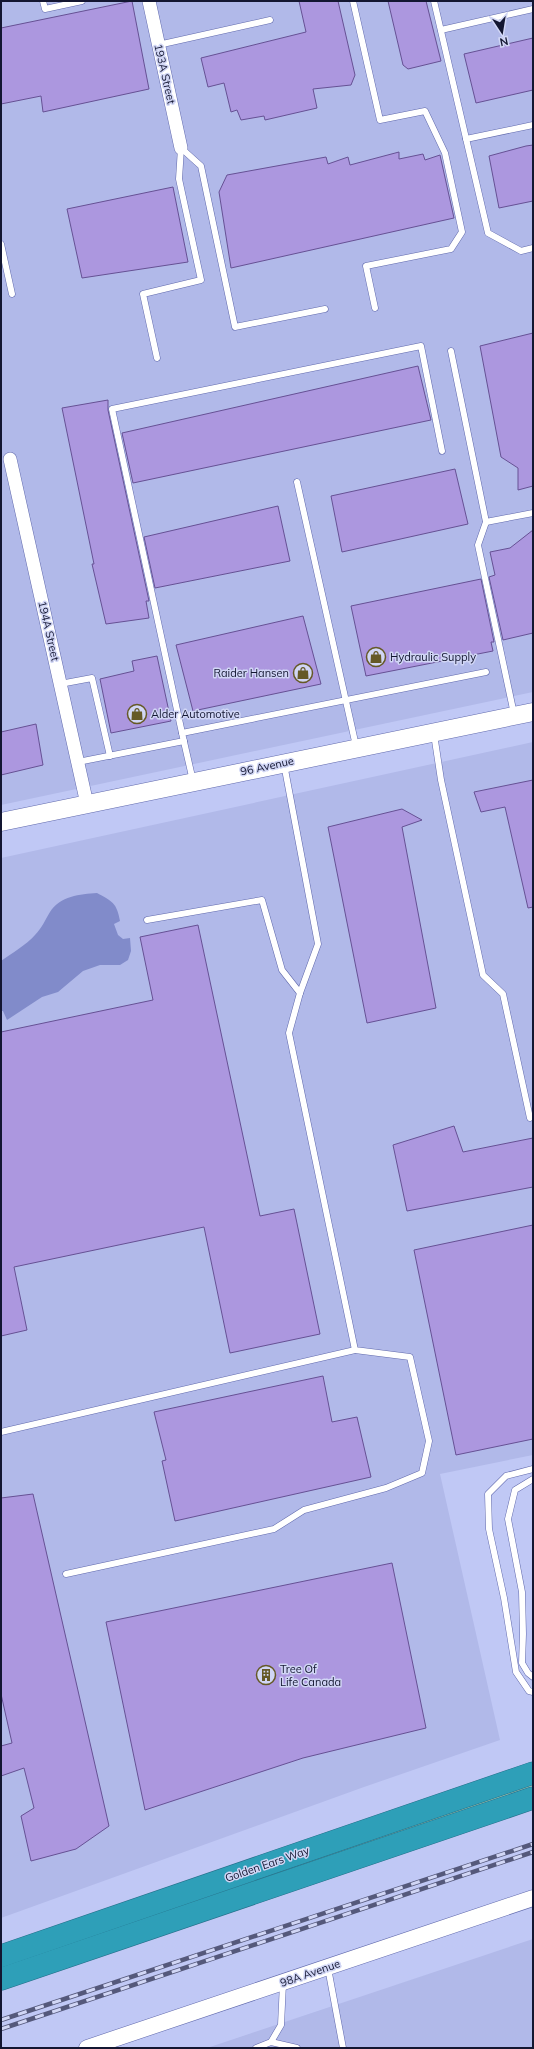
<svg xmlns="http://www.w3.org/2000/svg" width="534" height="2049" viewBox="0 0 534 2049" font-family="Mulish,sans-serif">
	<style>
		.built { fill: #b1b9e9 }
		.green { fill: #9dc8ad }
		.water { fill: #818bca }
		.building { fill: #ac97df; stroke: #665194 }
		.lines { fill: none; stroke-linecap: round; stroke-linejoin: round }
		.service-casing { stroke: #6069ac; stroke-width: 7 }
		.minor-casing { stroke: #6069ac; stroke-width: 14 }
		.tertiary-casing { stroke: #6069ac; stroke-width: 17 }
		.secondary-casing { stroke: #6069ac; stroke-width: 19 }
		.motorway-casing { stroke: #256f89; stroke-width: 23 }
		.service { stroke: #fff; stroke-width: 6 }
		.minor { stroke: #fff; stroke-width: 13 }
		.tertiary { stroke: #fff; stroke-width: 16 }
		.secondary { stroke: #fff; stroke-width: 18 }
		.motorway { stroke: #2e9fb8; stroke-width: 22 }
		.rail-casing { stroke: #55597b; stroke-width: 4.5 }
		.rail { stroke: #d1d6f5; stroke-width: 3; stroke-dasharray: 9; stroke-linecap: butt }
		.labels { text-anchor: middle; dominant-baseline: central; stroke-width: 3; stroke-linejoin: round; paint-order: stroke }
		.street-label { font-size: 11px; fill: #131631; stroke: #d1d6f5 }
		.poi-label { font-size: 11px; fill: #131631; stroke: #d1d6f5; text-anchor: start }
	</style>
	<rect width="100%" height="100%" fill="#c0c8f5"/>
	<g class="built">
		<polygon points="1,1 533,1 533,692 1,805"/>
		<polygon points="533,742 533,1455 440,1474 500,1740 364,1787 1,1918 1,858"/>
		<polygon points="533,1939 533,2048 207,2048"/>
	</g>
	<polygon class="green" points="533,1783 533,1786 1,1969 1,1965"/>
	<path class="water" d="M97,893c15,8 20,10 23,28l-6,3 4,11 5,4 7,-1 1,13 -3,9 -8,5h-20l-17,6 -25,21 -16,5 -35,23 -4,-9h-2v-50c11,-8 25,-16 34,-26 7,-7 10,-15 15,-23 10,-16 30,-18 47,-19z"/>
	<g class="building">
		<polygon points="132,1 149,89 43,112 41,96 1,104 1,28"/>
		<polygon points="299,1 338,1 355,75 351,85 313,89 317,108 265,120 264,116 241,120 237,110 231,112 224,83 208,87 201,58 306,32"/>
		<polygon points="388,1 426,1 441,61 408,69 403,65"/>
		<polygon points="533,38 533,90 476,103 464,54"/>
		<polygon points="533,145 533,201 499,208 489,156 526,146"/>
		<polygon points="399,152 399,159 423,154 425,160 440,155 454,218 231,268 219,192 227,175 326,157 328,164 348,157 350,165"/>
		<polygon points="173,187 188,262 82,278 67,209"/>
		<polygon points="533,333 533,486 518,490 518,468 501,457 480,346"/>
		<polygon points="418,366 431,420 133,483 122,433"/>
		<polygon points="108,400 108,410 149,601 146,601 149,618 106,624 92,564 94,564 62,408"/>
		<polygon points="455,469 468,524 342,552 331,496"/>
		<polygon points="278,506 290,561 155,588 144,537"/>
		<polygon points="533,530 533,633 503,640 489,577 495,575 490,552 510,548"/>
		<polygon points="481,579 494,642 491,642 493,651 366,676 351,606"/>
		<polygon points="303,616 321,684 193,711 176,645"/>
		<polygon points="157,656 171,721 111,733 100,679 134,671 132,661"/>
		<polygon points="36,724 43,765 1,775 1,732"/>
		<polygon points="533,780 533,907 528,908 505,807 481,812 474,792"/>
		<polygon points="402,809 422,820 402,827 436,1008 367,1023 328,827"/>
		<polygon points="198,925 260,1216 294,1209 320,1334 230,1353 204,1227 14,1267 27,1330 1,1336 1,1032 153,1000 140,937"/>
		<polygon points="454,1126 463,1152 533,1138 533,1187 407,1211 393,1145"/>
		<polygon points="533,1225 533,1439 456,1455 414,1250"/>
		<polygon points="323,1376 332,1422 357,1417 371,1477 175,1521 162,1461 166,1460 154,1412"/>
		<polygon points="33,1494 109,1826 76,1849 31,1861 21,1816 34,1808 24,1768 1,1776 1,1746 12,1743 1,1694 1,1498"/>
		<polygon points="392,1563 426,1728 303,1758 145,1810 106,1622"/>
	</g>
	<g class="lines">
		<defs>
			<g id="service">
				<polyline points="43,1 45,9 82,1"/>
				<polyline points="353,1 380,120 425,111 445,153 462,232 451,249 366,266 375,308"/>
				<polyline points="434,1 488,233 521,251 533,248"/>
				<polyline points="441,30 533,9"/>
				<polyline points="158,45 270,20"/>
				<polyline points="466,139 533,125"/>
				<polyline points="181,148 201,166 235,327 325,309"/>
				<polyline points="1,244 12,294"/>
				<polyline points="451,351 486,522 533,513"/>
				<polyline points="157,358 143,294 201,280 179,179 181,148"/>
				<polyline points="297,482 356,746"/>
				<polyline points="486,522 478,545 514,714"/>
				<polyline points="60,684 92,678 110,756"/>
				<polyline points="182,733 112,409 421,346 442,451"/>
				<polyline points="434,734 441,780 483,975 503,994 530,1118"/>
				<polyline points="78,762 184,741"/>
				<polyline points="193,781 182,733 486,672"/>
				<polyline points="147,920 262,900 282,970 300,993"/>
				<polyline points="1,1432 355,1350"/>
				<polyline points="533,1469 506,1476 488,1494 489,1529 504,1598 516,1672 529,1691 533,1692"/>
				<polyline points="533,1479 515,1490 508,1519 522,1592 523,1634 522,1663 528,1673 533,1677"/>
				<polyline points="66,1574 274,1529 304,1510 386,1488 422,1473 429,1441 410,1357 355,1350 289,1033 300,993 318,944 284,764"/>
				<polyline points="328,1968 343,2048"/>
				<polyline points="271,2042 281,2025 283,1983"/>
				<polyline points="256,2048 271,2042 297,2048"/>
			</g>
			<g id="minor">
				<polyline points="149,1 181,148"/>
				<polyline points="10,459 87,804"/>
			</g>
			<polyline id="tertiary" points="87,2048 533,1898"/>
			<polyline id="secondary" points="1,822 533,712"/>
			<g id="motorway">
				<polyline points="1,1956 533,1773"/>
				<polyline points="1,1979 533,1798"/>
			</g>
		</defs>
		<use href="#service" class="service-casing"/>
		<use href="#minor" class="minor-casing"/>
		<use href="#tertiary" class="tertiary-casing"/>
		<use href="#secondary" class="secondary-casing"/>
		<use href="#motorway" class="motorway-casing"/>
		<use href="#service" class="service"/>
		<use href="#minor" class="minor"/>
		<use href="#tertiary" class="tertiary"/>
		<use href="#secondary" class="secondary"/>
		<use href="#motorway" class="motorway"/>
		<defs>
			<g id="rail">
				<polyline points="1,2020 533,1844"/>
				<polyline points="1,2029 533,1852"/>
			</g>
		</defs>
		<use href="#rail" class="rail-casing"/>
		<use href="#rail" class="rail"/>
	</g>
	<defs>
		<symbol id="shop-ring" viewBox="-11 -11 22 22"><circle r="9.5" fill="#d1d6f5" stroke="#655926" stroke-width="1.5"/><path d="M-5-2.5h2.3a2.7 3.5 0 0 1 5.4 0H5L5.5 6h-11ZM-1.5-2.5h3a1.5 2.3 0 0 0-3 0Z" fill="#655926"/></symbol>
		<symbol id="building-ring" viewBox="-11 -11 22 22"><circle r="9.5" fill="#d1d6f5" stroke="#655926" stroke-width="1.5"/><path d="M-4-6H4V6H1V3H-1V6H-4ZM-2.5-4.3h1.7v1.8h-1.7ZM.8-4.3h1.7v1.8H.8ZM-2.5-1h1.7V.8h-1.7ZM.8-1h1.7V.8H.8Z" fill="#655926"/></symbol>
	</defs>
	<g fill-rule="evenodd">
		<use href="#shop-ring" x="365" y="646" width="22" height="22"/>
		<use href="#shop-ring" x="292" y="662" width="22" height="22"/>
		<use href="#shop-ring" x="126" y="703" width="22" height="22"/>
		<use href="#building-ring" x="255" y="1664" width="22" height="22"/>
	</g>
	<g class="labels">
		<g class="street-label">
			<text transform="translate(165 74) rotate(77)">193A Street</text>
			<text transform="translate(49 631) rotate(77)">194A Street</text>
			<text transform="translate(267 766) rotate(-12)">96 Avenue</text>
			<text transform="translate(267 1864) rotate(-19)">Golden Ears Way</text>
			<text transform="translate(310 1973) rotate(-19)">98A Avenue</text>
		</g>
		<g class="poi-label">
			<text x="390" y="657">Hydraulic Supply</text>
			<text x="289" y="673" text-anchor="end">Raider Hansen</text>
			<text x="151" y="714">Alder Automotive</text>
			<text x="280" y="1669">Tree Of<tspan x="280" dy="13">Life Canada</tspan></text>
		</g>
	</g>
	<rect width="534" height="2049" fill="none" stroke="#131631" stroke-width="4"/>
	<g transform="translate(502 32) rotate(168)" stroke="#d1d6f5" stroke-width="3" paint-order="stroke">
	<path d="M0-3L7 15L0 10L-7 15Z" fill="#131631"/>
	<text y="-6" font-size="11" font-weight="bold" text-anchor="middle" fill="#131631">N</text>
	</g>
</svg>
